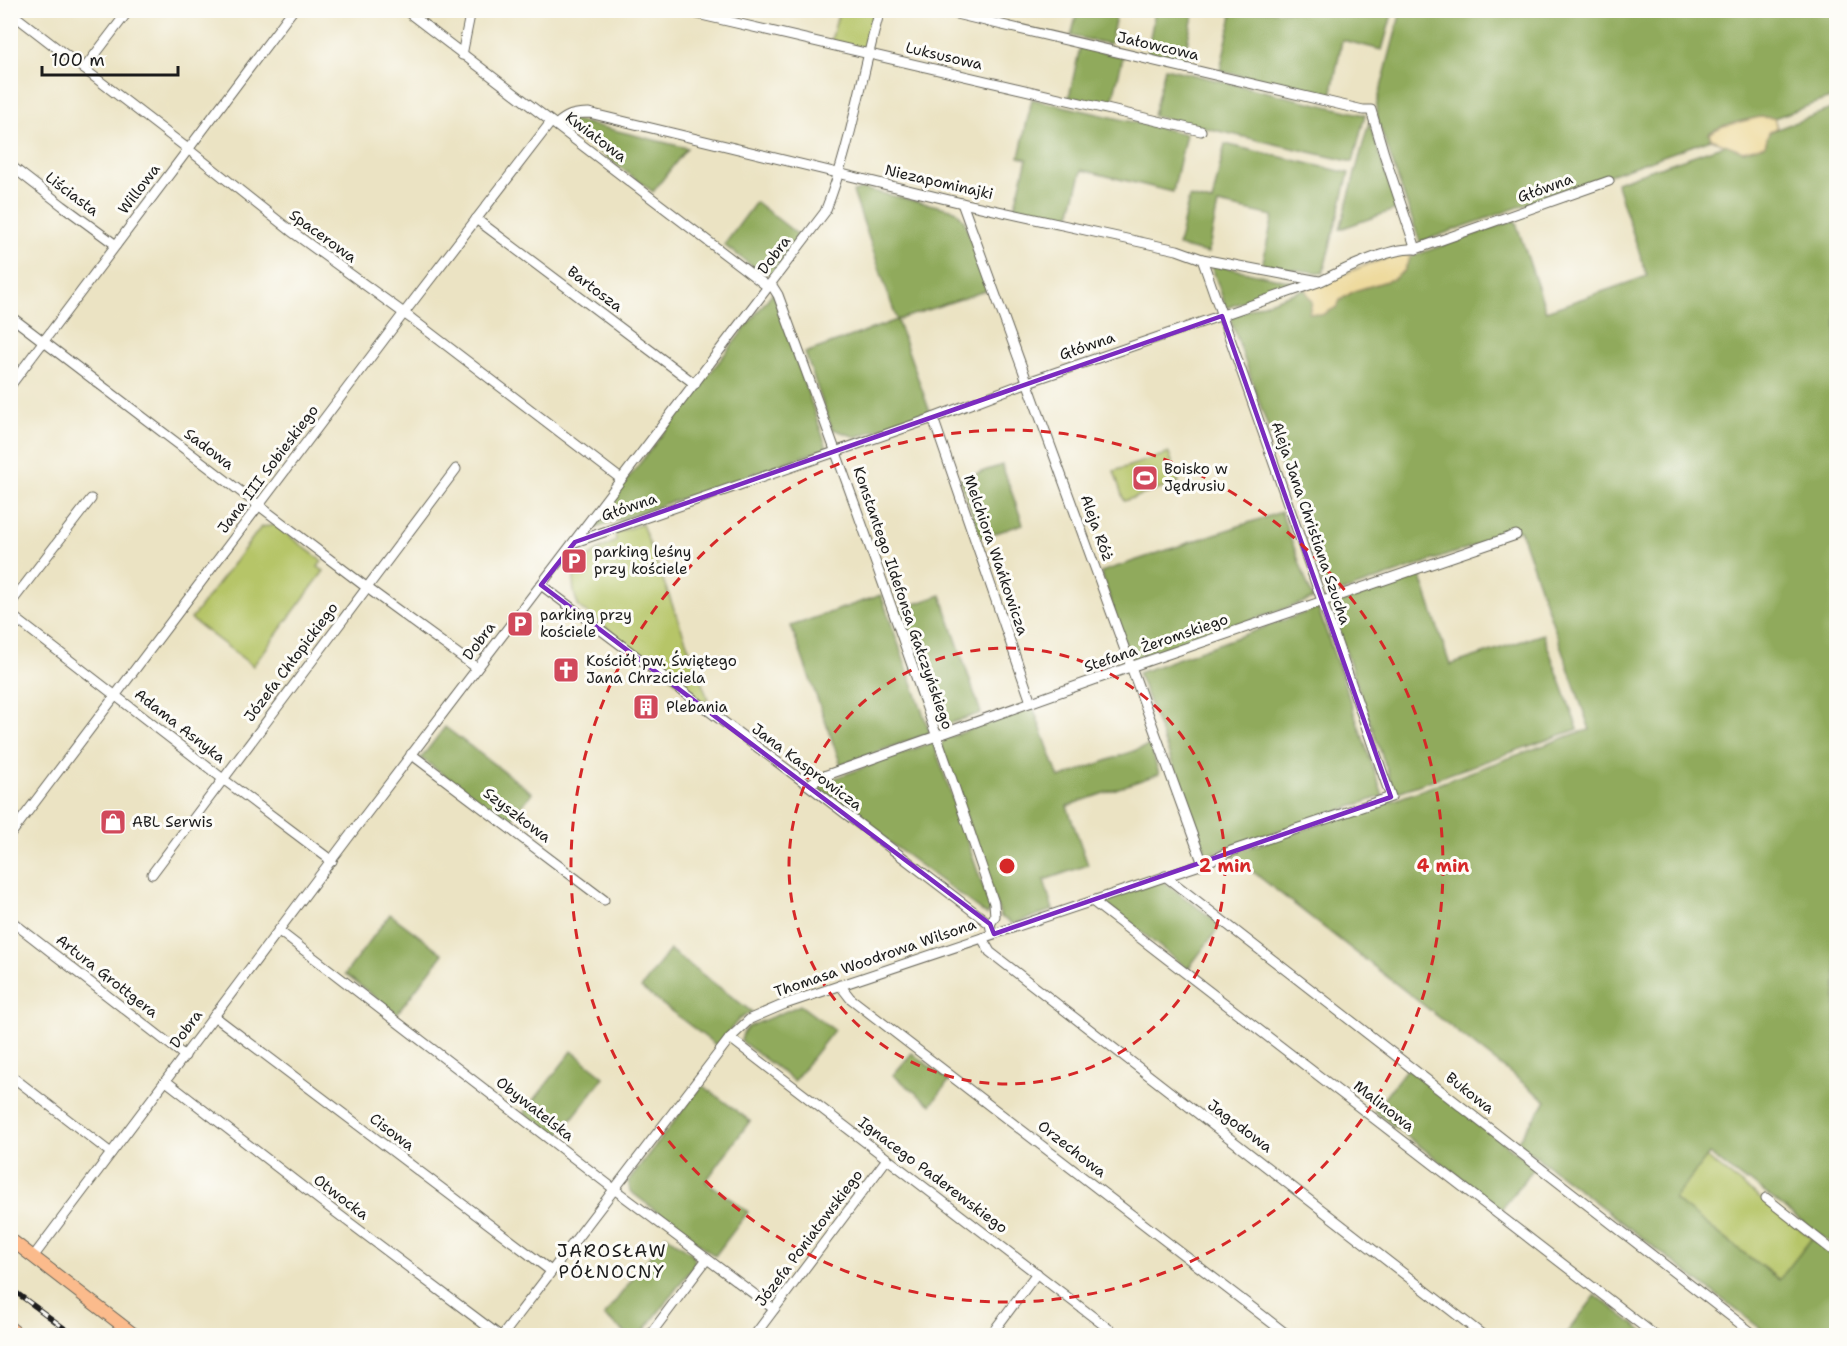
<svg xmlns="http://www.w3.org/2000/svg" width="1847" height="1346" viewBox="0 0 1847 1346" font-family="'Shantell Sans',sans-serif">
	<style>
		.green { fill: #b6c568; stroke: #697042; stroke-width: 1.5 }
		.forest { fill: #90aa5c; stroke: #56633c; stroke-width: 1.5 }
		.sand { fill: #eeda9e; stroke: #857b5d; stroke-width: 1.5 }
		.lines { fill: none; stroke-linecap: round; stroke-linejoin: round }
		.minor-casing { stroke: #646256; stroke-width: 11 }
		.major-casing { stroke: #646256; stroke-width: 14 }
		.minor { stroke: #fff; stroke-width: 9 }
		.major { stroke: #fbbb8c; stroke-width: 12 }
		.rail-casing { stroke: #1c1c1c; stroke-width: 5 }
		.rail { stroke: #fdfcf7; stroke-width: 3; stroke-dasharray: 9; stroke-linecap: butt }
		.marked { fill: none; stroke: #7b2cbf; stroke-width: 4.5; stroke-linejoin: round }
		.ring { fill: none; stroke: #d62828; stroke-width: 3; stroke-dasharray: 10 8 }
		.labels { text-anchor: middle; dominant-baseline: central; stroke-width: 6; stroke-linejoin: round; paint-order: stroke }
		.street-label { font-size: 15px; fill: #1c1c1c; stroke: #fdfcf7 }
		.poi-label { font-size: 15px; fill: #1c1c1c; stroke: #fdfcf7; text-anchor: start }
		.quarter-label { font-size: 18px; letter-spacing: 1.5px; fill: #1c1c1c; stroke: #fdfcf7 }
		.centre { fill: #d62828; stroke: #fdfcf7; stroke-width: 3 }
		.ring-label { font-size: 18px; text-anchor: middle; font-weight: bold; fill: #d62828; stroke: #fdfcf7; stroke-width: 6; stroke-linejoin: round; paint-order: stroke }
	</style>
	<rect width="100%" height="100%" fill="#fdfcf7"/>
	<filter id="ink" filterUnits="userSpaceOnUse"><feTurbulence type="fractalNoise" baseFrequency=".0167" numOctaves="2"/><feDisplacementMap in="SourceGraphic" scale="12" xChannelSelector="R" yChannelSelector="G"/><feConvolveMatrix kernelMatrix="1 2 1 2 8 2 1 2 1" color-interpolation-filters="sRGB"/></filter>
	<filter id="wash" filterUnits="userSpaceOnUse"><feTurbulence type="fractalNoise" baseFrequency=".008" numOctaves="4" result="noise"/><feDisplacementMap in="SourceGraphic" scale="24" xChannelSelector="R" yChannelSelector="G"/><feGaussianBlur stdDeviation="1.35" result="paint"/><feColorMatrix in="noise" values="0 0 0 0 0 0 0 0 0 0 0 0 0 0 0 0 0 1.4 0 .05"/><feComposite in="paint" operator="in"/></filter>
	<g filter="url(#wash)">
		<rect width="100%" height="100%" fill="#ebe3c3"/>
		<g class="green">
			<polygon points="839,11 875,11 865,49 831,41"/>
			<polygon points="1169,453 1179,483 1124,501 1114,471"/>
			<path d="M642,524l66,175 -4,4 -125,-96c-17,-37 6,-51 37,-66l-1,-8z"/>
			<polygon points="275,525 322,561 318,567 324,571 253,666 191,619 261,527"/>
			<polygon points="1706,1157 1812,1238 1780,1280 1673,1199"/>
		</g>
		<g class="forest">
			<polygon points="1078,10 1117,11 1110,44 1071,36"/>
			<polygon points="1155,11 1194,11 1183,63 1147,54"/>
			<polygon points="1216,11 1393,11 1382,50 1342,40 1331,96 1220,71 1232,15"/>
			<polygon points="1401,11 1836,11 1836,96 1774,118 1760,117 1742,121 1723,126 1709,133 1711,139 1420,242 1378,121 1376,107"/>
			<polygon points="1080,47 1123,57 1111,106 1069,97"/>
			<polygon points="1165,68 1365,115 1353,162 1153,116"/>
			<polygon points="1032,99 1186,134 1173,192 1082,170 1068,222 1014,209 1027,159 1019,157"/>
			<polygon points="1836,107 1836,1233 1829,1242 1748,1180 1746,1182 1709,1154 1674,1199 1779,1280 1812,1238 1836,1257 1836,1335 1769,1335 1517,1142 1546,1101 1230,854 1389,802 1577,733 1590,730 1520,530 1327,597 1231,321 1232,315 1305,289 1312,302 1340,300 1354,291 1393,279 1404,271 1410,257 1515,220 1546,311 1636,280 1647,276 1616,182 1727,144 1743,151 1765,145 1769,132"/>
			<polygon points="569,119 687,148 653,192 564,125"/>
			<polygon points="1369,122 1397,209 1340,229"/>
			<polygon points="1225,144 1349,173 1323,273 1262,266 1273,216 1218,204 1208,253 1178,246 1189,197 1212,202"/>
			<polygon points="863,189 955,210 964,220 988,290 897,320 930,412 856,437 832,429 805,353 897,320 853,192"/>
			<polygon points="756,202 801,237 772,273 763,274 724,245"/>
			<polygon points="1211,264 1297,283 1226,308"/>
			<polygon points="773,292 827,448 593,529 591,526"/>
			<polygon points="1002,465 1023,524 981,538 960,479"/>
			<polygon points="1281,512 1313,599 1131,662 1101,572"/>
			<polygon points="1420,574 1450,665 1543,634 1578,729 1395,793 1330,606"/>
			<polygon points="881,595 930,733 841,765 791,626"/>
			<polygon points="941,595 981,713 945,725 936,721 897,610"/>
			<polygon points="1318,608 1383,796 1207,855 1138,673"/>
			<polygon points="1033,707 1059,778 1150,745 1159,774 1067,806 1088,865 1044,880 1053,910 1013,924 1001,917 941,745 944,739"/>
			<polygon points="445,727 532,793 509,823 421,758"/>
			<polygon points="933,742 991,910 987,915 814,786"/>
			<polygon points="1161,880 1221,925 1188,969 1102,901"/>
			<polygon points="390,914 443,954 397,1014 345,974"/>
			<polygon points="670,950 752,1012 739,1019 717,1046 641,988"/>
			<polygon points="800,1005 834,1030 794,1081 741,1041 743,1033 748,1027"/>
			<polygon points="572,1051 604,1077 557,1138 524,1113"/>
			<polygon points="912,1053 949,1081 931,1105 893,1075"/>
			<polygon points="1407,1068 1535,1167 1502,1209 1374,1111"/>
			<polygon points="702,1085 750,1121 706,1181 748,1212 715,1256 630,1191 628,1181"/>
			<polygon points="666,1235 694,1255 695,1264 641,1335 629,1335 604,1316"/>
			<polygon points="1596,1295 1649,1336 1564,1336"/>
		</g>
		<g class="sand">
			<polygon points="1760,117 1774,118 1777,128 1769,132 1765,145 1743,151 1711,139 1709,133 1723,126"/>
			<polygon points="1407,253 1410,257 1404,271 1393,279 1354,291 1340,300 1337,307 1322,315 1309,313 1312,302 1305,289 1371,263"/>
		</g>
	</g>
	<g filter="url(#ink)">
		<g class="lines">
			<defs>
				<g id="minor">
					<polyline points="405,10 768,287"/>
					<polyline points="680,10 1201,131"/>
					<polyline points="939,10 1363,110 1371,110 1384,154 1416,249"/>
					<polyline points="10,12 188,149 291,231 412,319 621,479"/>
					<polyline points="462,55 471,10"/>
					<polyline points="84,69 129,10"/>
					<path d="M556,125c11,-10 18,-12 33,-12l373,90 215,47 25,9 117,22"/>
					<polyline points="10,165 63,206 116,245"/>
					<polyline points="962,203 1203,864"/>
					<polyline points="476,219 695,384"/>
					<path d="M771,284l7,11c75,201 147,404 216,608l1,13 -5,8"/>
					<polyline points="10,316 366,587 477,668"/>
					<polyline points="10,386 293,10"/>
					<polyline points="933,418 1031,702"/>
					<path d="M575,542l358,-124 95,-36 293,-101c24,-12 69,-34 95,-32l193,-68"/>
					<polyline points="541,585 808,785 990,924 991,929"/>
					<polyline points="10,604 91,499"/>
					<polyline points="10,614 223,779 332,861"/>
					<polyline points="411,754 604,900"/>
					<polyline points="808,785 824,776 1130,667 1516,535"/>
					<polyline points="10,835 404,313 551,122"/>
					<polyline points="152,874 456,469"/>
					<polyline points="1165,876 1756,1336"/>
					<polyline points="1092,901 1656,1336"/>
					<polyline points="10,920 185,1056"/>
					<polyline points="279,931 614,1189 774,1309"/>
					<polyline points="982,938 990,952 1484,1336"/>
					<polyline points="840,985 850,998 1289,1336"/>
					<polyline points="214,1016 551,1271"/>
					<polyline points="730,1038 1118,1336"/>
					<polyline points="10,1075 111,1153"/>
					<polyline points="166,1081 330,1208 500,1336"/>
					<polyline points="1766,1198 1836,1253"/>
					<path d="M33,1257l321,-427 471,-618c26,-65 36,-135 55,-202"/>
					<polyline points="502,1336 730,1038 750,1019 785,1004 1203,864 1231,851 1391,797 1202,259"/>
					<polyline points="649,1336 707,1259"/>
					<polyline points="754,1336 887,1159"/>
					<polyline points="990,1336 1037,1273"/>
				</g>
				<g id="major">
					<polyline points="10,1239 136,1336"/>
					<polyline points="10,1328 20,1336"/>
				</g>
			</defs>
			<use href="#minor" class="minor-casing"/>
			<use href="#major" class="major-casing"/>
			<use href="#minor" class="minor"/>
			<use href="#major" class="major"/>
			<defs>
				<polyline id="rail" points="10,1288 75,1336"/>
			</defs>
			<use href="#rail" class="rail-casing"/>
			<use href="#rail" class="rail"/>
		</g>
	</g>
	<path class="marked" d="M1222,316l169,481 -397,137 -4,-10 -449,-339 34,-43z"/>
	<g class="ring">
		<circle cx="1007" cy="866" r="218"/>
		<circle cx="1007" cy="866" r="436"/>
	</g>
	<defs>
		<symbol id="stadium-square" viewBox="-11 -11 22 22"><rect x="-9" y="-9" width="18" height="18" rx="4" fill="#d1495b" stroke="#fdfcf7"/><path d="M0-5a6.5 5 0 1 0 0 10a6.5 5 0 1 0 0-10ZM-3.5-1.8h7v3.6h-7Z" fill="#fff"/></symbol>
		<symbol id="parking-square" viewBox="-11 -11 22 22"><rect x="-9" y="-9" width="18" height="18" rx="4" fill="#d1495b" stroke="#fdfcf7"/><path d="M-3.5-5.5H1a3.5 3.5 0 0 1 0 7H-1V5.5H-3.5ZM-1-3.4V-.6H.8a1.4 1.4 0 0 0 0-2.8Z" fill="#fff"/></symbol>
		<symbol id="church-square" viewBox="-11 -11 22 22"><rect x="-9" y="-9" width="18" height="18" rx="4" fill="#d1495b" stroke="#fdfcf7"/><path d="M-1.2-6h2.4v3.5h3.3v2.4h-3.3V6h-2.4V-.1h-3.3v-2.4h3.3Z" fill="#fff"/></symbol>
		<symbol id="building-square" viewBox="-11 -11 22 22"><rect x="-9" y="-9" width="18" height="18" rx="4" fill="#d1495b" stroke="#fdfcf7"/><path d="M-4-6H4V6H1V3H-1V6H-4ZM-2.5-4.3h1.7v1.8h-1.7ZM.8-4.3h1.7v1.8H.8ZM-2.5-1h1.7V.8h-1.7ZM.8-1h1.7V.8H.8Z" fill="#fff"/></symbol>
		<symbol id="shop-square" viewBox="-11 -11 22 22"><rect x="-9" y="-9" width="18" height="18" rx="4" fill="#d1495b" stroke="#fdfcf7"/><path d="M-5-2.5h2.3a2.7 3.5 0 0 1 5.4 0H5L5.5 6h-11ZM-1.5-2.5h3a1.5 2.3 0 0 0-3 0Z" fill="#fff"/></symbol>
	</defs>
	<g fill-rule="evenodd">
		<use href="#stadium-square" x="1130" y="463" width="30" height="30"/>
		<use href="#parking-square" x="559" y="546" width="30" height="30"/>
		<use href="#parking-square" x="505" y="609" width="30" height="30"/>
		<use href="#church-square" x="551" y="655" width="30" height="30"/>
		<use href="#building-square" x="631" y="692" width="30" height="30"/>
		<use href="#shop-square" x="98" y="807" width="30" height="30"/>
	</g>
	<g class="labels">
		<g class="street-label">
			<text transform="translate(1158 46) rotate(13)">Jałowcowa</text>
			<text transform="translate(944 56) rotate(13)">Luksusowa</text>
			<text transform="translate(596 137) rotate(37)">Kwiatowa</text>
			<text transform="translate(939 182) rotate(13)">Niezapominajki</text>
			<text transform="translate(1545 188) rotate(-20)">Główna</text>
			<text transform="translate(139 189) rotate(-53)">Willowa</text>
			<text transform="translate(72 194) rotate(37)">Liściasta</text>
			<text transform="translate(323 236) rotate(36)">Spacerowa</text>
			<text transform="translate(774 255) rotate(-53)">Dobra</text>
			<text transform="translate(595 289) rotate(37)">Bartosza</text>
			<text transform="translate(1087 346) rotate(-19)">Główna</text>
			<text transform="translate(209 449) rotate(37)">Sadowa</text>
			<text transform="translate(268 469) rotate(-53)">Jana III Sobieskiego</text>
			<text transform="translate(629 507) rotate(-19)">Główna</text>
			<text transform="translate(1311 523) rotate(71)">Aleja Jana Christiana Szucha</text>
			<text transform="translate(1097 528) rotate(70)">Aleja Róż</text>
			<text transform="translate(996 555) rotate(71)">Melchiora Wańkowicza</text>
			<text transform="translate(903 598) rotate(71)">Konstantego Ildefonsa Gałczyńskiego</text>
			<text transform="translate(479 641) rotate(-53)">Dobra</text>
			<text transform="translate(1156 643) rotate(-19)">Stefana Żeromskiego</text>
			<text transform="translate(291 662) rotate(-53)">Józefa Chłopickiego</text>
			<text transform="translate(180 726) rotate(38)">Adama Asnyka</text>
			<text transform="translate(807 767) rotate(37)">Jana Kasprowicza</text>
			<text transform="translate(517 815) rotate(37)">Szyszkowa</text>
			<text transform="translate(875 958) rotate(-19)">Thomasa Woodrowa Wilsona</text>
			<text transform="translate(107 976) rotate(38)">Artura Grottgera</text>
			<text transform="translate(186 1029) rotate(-53)">Dobra</text>
			<text transform="translate(1470 1093) rotate(38)">Bukowa</text>
			<text transform="translate(1384 1106) rotate(38)">Malinowa</text>
			<text transform="translate(535 1109) rotate(38)">Obywatelska</text>
			<text transform="translate(1240 1126) rotate(37)">Jagodowa</text>
			<text transform="translate(392 1132) rotate(37)">Cisowa</text>
			<text transform="translate(1072 1149) rotate(38)">Orzechowa</text>
			<text transform="translate(933 1175) rotate(37)">Ignacego Paderewskiego</text>
			<text transform="translate(341 1197) rotate(37)">Otwocka</text>
			<text transform="translate(809 1238) rotate(-53)">Józefa Poniatowskiego</text>
		</g>
		<g class="poi-label">
			<text x="1164" y="469">Boisko w<tspan x="1164" dy="17">Jędrusiu</tspan></text>
			<text x="594" y="552">parking leśny<tspan x="594" dy="17">przy kościele</tspan></text>
			<text x="540" y="615">parking przy<tspan x="540" dy="17">kościele</tspan></text>
			<text x="586" y="661">Kościół pw. Świętego<tspan x="586" dy="17">Jana Chrzciciela</tspan></text>
			<text x="666" y="707">Plebania</text>
			<text x="132" y="822">ABL Serwis</text>
		</g>
		<g class="quarter-label">
			<text x="612" y="1251">JAROSŁAW<tspan x="612" dy="21">PÓŁNOCNY</tspan></text>
		</g>
	</g>
	<circle cx="1007" cy="866" r="9" class="centre"/>
	<g class="ring-label">
		<text x="1225" y="872">2 min</text>
		<text x="1443" y="872">4 min</text>
	</g>
	<rect width="1847" height="1346" fill="none" stroke="#fdfcf7" stroke-width="36"/>
	<path d="M42 66v9h136v-9" fill="none" stroke="#1c1c1c" stroke-width="3"/>
	<text x="51" y="66" font-size="18" fill="#1c1c1c" stroke="#fdfcf7" stroke-width="4.5" paint-order="stroke">100 m</text>
</svg>
